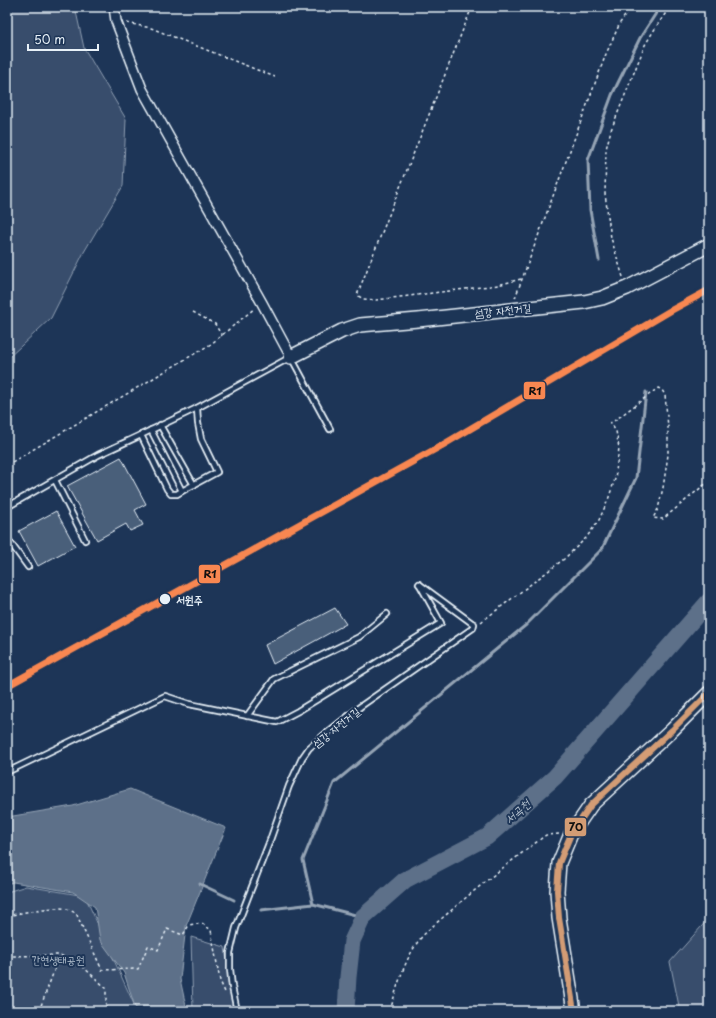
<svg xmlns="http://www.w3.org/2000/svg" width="716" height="1018" viewBox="0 0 716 1018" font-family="'Playpen Sans','Poor Story',sans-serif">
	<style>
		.green { fill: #374d6c; stroke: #909fb2 }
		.water { fill: #5d7089; stroke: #95a4b5 }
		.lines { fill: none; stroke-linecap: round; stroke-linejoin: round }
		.stream { stroke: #95a4b5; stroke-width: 3 }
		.river { stroke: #5d7089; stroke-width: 17 }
		.building { fill: #495e7a; stroke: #e8f1f8 }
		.lane-casing { stroke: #e8f1f8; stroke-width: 8 }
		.street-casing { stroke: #e8f1f8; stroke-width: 12 }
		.secondary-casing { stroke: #e8f1f8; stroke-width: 16 }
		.path { stroke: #e8f1f8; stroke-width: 1.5; stroke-dasharray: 3 3; stroke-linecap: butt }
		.lane { stroke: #1d3557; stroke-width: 4.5 }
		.street { stroke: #1d3557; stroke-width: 9 }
		.secondary { stroke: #1d3557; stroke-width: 13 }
		.bus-1-casing { stroke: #1d3557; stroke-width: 9 }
		.bus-1 { stroke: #d39c74; stroke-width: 6 }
		.rail-1-casing { stroke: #1d3557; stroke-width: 10 }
		.rail-1 { stroke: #f88751; stroke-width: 7 }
		.stop-dot { fill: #e8f1f8; stroke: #1d3557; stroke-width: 1.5 }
		.labels { text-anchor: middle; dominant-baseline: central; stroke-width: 4; stroke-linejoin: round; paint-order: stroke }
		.street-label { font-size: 11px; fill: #e8f1f8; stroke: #1d3557 }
		.stop-label { font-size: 11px; font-weight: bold; fill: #e8f1f8; stroke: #1d3557; text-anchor: start }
		.park-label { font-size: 11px; fill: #b3c0ce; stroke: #1d3557 }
		.water-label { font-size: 12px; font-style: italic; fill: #b7c4d1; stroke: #1d3557 }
		.line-badge { stroke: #1d3557; stroke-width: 1.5 }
		.pale-badge-label { font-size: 11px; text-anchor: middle; font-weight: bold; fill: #111 }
	</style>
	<rect width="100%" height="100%" fill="#1d3557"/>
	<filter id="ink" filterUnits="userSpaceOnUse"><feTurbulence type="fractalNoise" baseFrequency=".025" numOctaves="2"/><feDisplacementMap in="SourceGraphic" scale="8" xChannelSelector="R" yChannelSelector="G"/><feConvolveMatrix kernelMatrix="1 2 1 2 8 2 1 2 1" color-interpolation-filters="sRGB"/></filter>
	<g filter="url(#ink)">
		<g class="green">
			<polygon points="7,7 75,7 84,48 126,119 123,186 84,252 51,318 7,359"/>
			<polygon points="26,886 85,896 137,1011 7,1011 7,892"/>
			<polygon points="709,918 709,1011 680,1011 670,962"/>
			<polygon points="191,937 225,947 231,993 234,1011 193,1011"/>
		</g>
		<polygon class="water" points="130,789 226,828 186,926 180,979 187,1011 143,1011 135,1007 124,973 100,940 95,907 73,892 13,882 7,884 7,817 73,806"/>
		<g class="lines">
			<g class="stream">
				<polyline points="599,260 590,210 588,160 612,95 640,38 660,7"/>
				<polyline points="200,884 234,900"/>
				<polyline points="261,910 313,904"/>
				<polyline points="363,917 313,904 303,860 334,783 526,625 602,549 636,478 646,392"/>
			</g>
			<polyline class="river" points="346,1011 348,977 352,941 363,917 405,880 487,837 555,777 709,601"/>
		</g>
		<g class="building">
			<polygon points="121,457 146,504 135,510 143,525 130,531 126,524 97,540 67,486"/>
			<polygon points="56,511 75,546 38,566 19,531"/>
			<polygon points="335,608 346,624 273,664 265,645"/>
		</g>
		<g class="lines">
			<defs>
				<g id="lane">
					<polygon points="197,408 198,423 201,439 217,472 182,491 177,494 171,494 167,489 141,435"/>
					<polyline points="197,408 291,357 330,429"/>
					<polyline points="160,425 194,485"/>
					<polyline points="151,430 182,491"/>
					<polyline points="55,480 85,540"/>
					<polyline points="7,507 98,455 141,435"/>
					<polyline points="7,538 28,567"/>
					<polyline points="247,716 274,679 359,637 387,614"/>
					<polyline points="7,772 165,696 189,704 277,722 298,711 441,623 420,585"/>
					<polyline points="237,1011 232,987 230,969 230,953 236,928 269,843 289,786 302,758 309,748 323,736 361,706 473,628 474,624 472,623 419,584"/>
				</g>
				<polyline id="street" points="114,7 116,21 142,89 262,303 291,357"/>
				<g id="secondary">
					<polyline points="291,357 342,331 360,325 418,320 584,302 602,298 627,288 709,245"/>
					<polyline points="574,1011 559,918 557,891 559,863 571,834 591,805 672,730 709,693"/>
				</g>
			</defs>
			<use href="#lane" class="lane-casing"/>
			<use href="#street" class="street-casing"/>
			<use href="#secondary" class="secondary-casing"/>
			<g class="path">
				<polyline points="472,7 357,295 363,299 376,300 498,285 521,279"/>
				<polyline points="127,23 151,28 275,77"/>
				<polyline points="623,277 611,238 605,194 606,149 611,130 645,45 656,27 670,7"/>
				<polyline points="515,298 606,54 620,23 631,7"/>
				<polyline points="193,312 215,324 222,336"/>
				<polyline points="7,465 211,344 255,308"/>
				<polyline points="481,622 564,559 586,538 599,520 608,500 615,479 619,448 616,431 610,423 614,421 658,388 662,390 665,395 668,427 668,455 663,488 658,509 653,518 663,519 709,481"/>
				<path d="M7,916c15,-3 46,-11 60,-7 3,1 6,3 9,4l26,57 36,-1 10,-23 10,4 9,-21 16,6 6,-10 13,-2 9,7 9,51 5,11"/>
				<polyline points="7,955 12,956 60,955 82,966 106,988 106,1011"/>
				<polyline points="39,1011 60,955"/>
				<path d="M390,1011c7,-24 13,-47 27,-68 10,-14 25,-24 38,-36 29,-25 60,-49 91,-72l13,-1"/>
			</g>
			<use href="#lane" class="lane"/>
			<use href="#street" class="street"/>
			<use href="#secondary" class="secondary"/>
			<defs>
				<polyline id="bus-1" points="574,1011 559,918 557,891 559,863 571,834 591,805 672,730 709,693"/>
			</defs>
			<use href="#bus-1" class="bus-1-casing"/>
			<use href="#bus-1" class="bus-1"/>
			<defs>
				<polyline id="rail-1" points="7,686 441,446 670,311 709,290"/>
			</defs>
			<use href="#rail-1" class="rail-1-casing"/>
			<use href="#rail-1" class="rail-1"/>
		</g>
	</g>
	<circle class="stop-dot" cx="165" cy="599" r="6"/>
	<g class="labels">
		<g class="street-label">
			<text transform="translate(503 310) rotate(-6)">섬강 자전거길</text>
			<text transform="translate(336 727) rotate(-39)">섬강 자전거길</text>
		</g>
		<g class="stop-label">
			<text x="176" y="599">서원주</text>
		</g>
		<g class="park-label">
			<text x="58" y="959">간현생태공원</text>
		</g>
		<g class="water-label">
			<text transform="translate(517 811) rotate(-42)">서곡천</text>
		</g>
	</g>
	<g class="line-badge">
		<rect x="523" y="381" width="23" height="19" rx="4" fill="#f88751"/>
		<rect x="198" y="564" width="23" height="20" rx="4" fill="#f88751"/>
		<rect x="564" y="817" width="23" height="20" rx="4" fill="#d39c74"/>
	</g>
	<g class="pale-badge-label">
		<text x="535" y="395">R1</text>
		<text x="210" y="578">R1</text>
		<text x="576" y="831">70</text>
	</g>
	<rect width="716" height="1018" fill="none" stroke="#1d3557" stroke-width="24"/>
	<rect x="12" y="12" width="692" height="994" fill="none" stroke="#e8f1f8" stroke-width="1.5" filter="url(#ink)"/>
	<path d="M28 44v6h70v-6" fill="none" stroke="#e8f1f8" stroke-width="2"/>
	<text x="34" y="44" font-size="12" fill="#e8f1f8" stroke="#1d3557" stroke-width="3" paint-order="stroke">50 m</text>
</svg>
